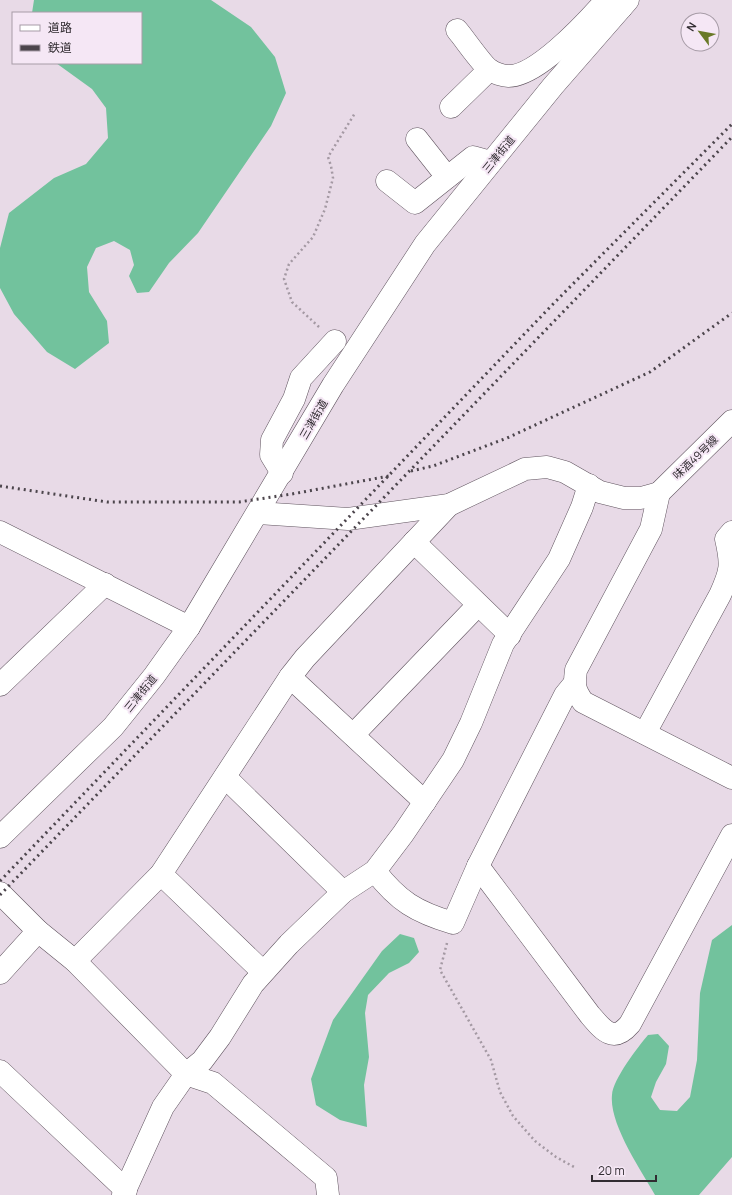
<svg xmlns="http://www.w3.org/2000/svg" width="732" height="1195" viewBox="0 0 732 1195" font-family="Manrope,'Noto Sans JP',sans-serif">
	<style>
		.forest { fill: #72c29d }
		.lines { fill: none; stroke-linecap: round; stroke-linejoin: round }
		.minor-casing { stroke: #60545f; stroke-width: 23 }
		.path { stroke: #a499a3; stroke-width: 2.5; stroke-dasharray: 2 3; stroke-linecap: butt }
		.minor { stroke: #fff; stroke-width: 22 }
		.rail { stroke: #4c454c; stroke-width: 3; stroke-dasharray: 2 4; stroke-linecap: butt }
		.labels { text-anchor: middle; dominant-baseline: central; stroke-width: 4; stroke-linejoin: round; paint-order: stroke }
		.street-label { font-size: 11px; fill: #312c31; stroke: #f5e7f5 }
	</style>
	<rect width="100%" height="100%" fill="#e8dae7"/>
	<g class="forest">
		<polygon points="34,0 211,0 251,27 275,57 286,93 271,126 198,233 169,263 149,292 137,293 129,276 134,265 130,250 114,241 96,248 87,267 89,292 107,321 109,343 75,369 47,352 14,314 0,288 0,248 9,213 54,178 86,164 108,138 106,108 92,89 56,63 141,63 141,13 32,13"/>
		<path d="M732,925v232l-33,38h-44c-14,-25 -46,-71 -43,-100 1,-16 26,-48 36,-60l10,-1 11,12 -3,18 -10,18 -5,15 9,13 17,1 13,-14 7,-37 3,-67 12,-53z"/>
		<polygon points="400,934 414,938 419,952 409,963 389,973 368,995 365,1013 369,1057 364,1085 367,1127 340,1120 316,1105 311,1079 333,1020 382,951"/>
	</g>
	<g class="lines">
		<defs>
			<g id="minor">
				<path d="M457,30c7,8 26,36 33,40 4,3 13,6 18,6 27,1 74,-49 92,-69l21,1"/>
				<polyline points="451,107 489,70"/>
				<polyline points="417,139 447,177"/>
				<polyline points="387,181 415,203 473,157 491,162"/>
				<path d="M732,421l-73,72 -8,36 -75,141c-2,15 -2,19 7,32l149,76"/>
				<polyline points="282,473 271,455 272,440 294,399 301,378 335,341"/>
				<polyline points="258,513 348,519 449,505 525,469 547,467 565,472 600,492 624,498 641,498 659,493"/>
				<polyline points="0,532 189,627"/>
				<polyline points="414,542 510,635"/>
				<polyline points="290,677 425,802"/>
				<polyline points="0,685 105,584"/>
				<path d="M645,733l75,-138c11,-24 12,-30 6,-56l6,-7"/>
				<polyline points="353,735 478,605"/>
				<polyline points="225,777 343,892"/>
				<polyline points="0,837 113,727 154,676 189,627 333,385 425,244 553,86 628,0"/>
				<path d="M478,866l112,149c13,15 23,29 40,9l102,-189"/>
				<path d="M375,871c23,30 41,41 78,52l25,-57 87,-171 9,-11"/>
				<polyline points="161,874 263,972"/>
				<polyline points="0,893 38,931"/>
				<polyline points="75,961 186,1074 213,1083 326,1178 328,1195"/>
				<polyline points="0,973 38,931 75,961 161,874 290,677 305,658 449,505"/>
				<polyline points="0,1071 126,1190"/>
				<polyline points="123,1195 163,1107 186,1074 202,1061 220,1037 253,984 289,944 343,892 375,871 403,834 453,760 471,723 503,644 559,559 582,507 589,485"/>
			</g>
		</defs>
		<use href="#minor" class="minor-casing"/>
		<g class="path">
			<polyline points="319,327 292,302 284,279 289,264 313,237 325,209 333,178 331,166 328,157 355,113"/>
			<polyline points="447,943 440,970 491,1060 500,1092 513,1116 535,1141 556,1157 574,1167"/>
		</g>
		<use href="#minor" class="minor"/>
		<g class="rail">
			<polyline points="411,471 433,466 507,438 650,372 732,313"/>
			<polyline points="0,486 107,502 239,502 292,494 389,476"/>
			<polyline points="0,881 555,302 732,124"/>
			<polyline points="0,895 732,137"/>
		</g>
	</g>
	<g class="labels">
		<g class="street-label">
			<text transform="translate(498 154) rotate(-51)">三津街道</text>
			<text transform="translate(313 419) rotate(-60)">三津街道</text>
			<text transform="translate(695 457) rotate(-44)">味酒49号線</text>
			<text transform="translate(140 693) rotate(-51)">三津街道</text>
		</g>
	</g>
	<rect x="12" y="12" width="130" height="52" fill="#f5e7f5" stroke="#a79ca7"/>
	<rect x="20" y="25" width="20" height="6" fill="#ffffff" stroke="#a79ca7"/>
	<text x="48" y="32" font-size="12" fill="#312c31">道路</text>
	<rect x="20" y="45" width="20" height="6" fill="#4c454c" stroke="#a79ca7"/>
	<text x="48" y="52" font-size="12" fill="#312c31">鉄道</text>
	<g transform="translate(700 32) rotate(302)"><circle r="19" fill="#f5e7f5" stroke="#a79ca7"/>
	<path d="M0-3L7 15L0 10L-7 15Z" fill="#697927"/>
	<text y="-6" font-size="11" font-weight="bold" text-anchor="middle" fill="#312c31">N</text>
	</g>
	<path d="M592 1175v6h64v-6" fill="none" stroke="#312c31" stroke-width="2"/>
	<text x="598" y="1175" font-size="12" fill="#312c31" stroke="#f5e7f5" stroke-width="3" paint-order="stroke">20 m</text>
</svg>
